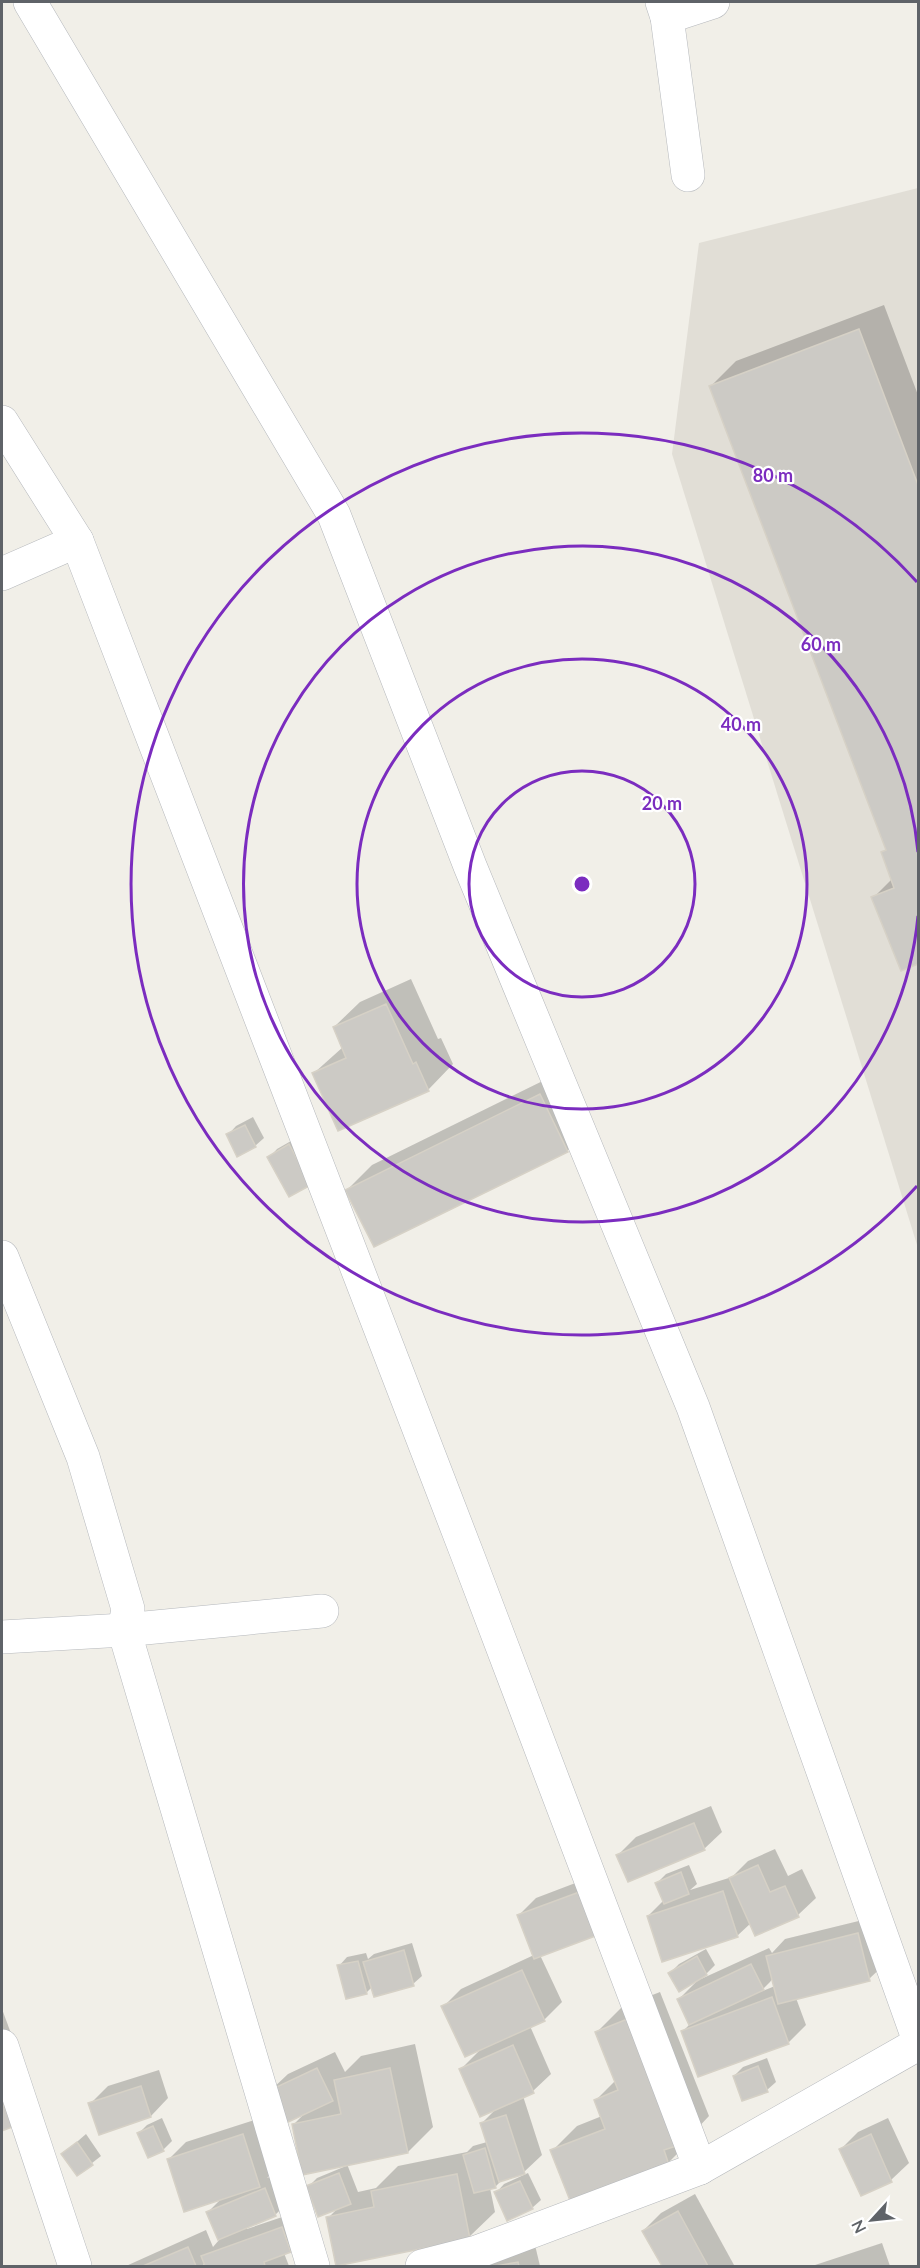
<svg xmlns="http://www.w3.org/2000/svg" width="920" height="2268" viewBox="0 0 920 2268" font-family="Lato,sans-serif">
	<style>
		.education { fill: #e1ded6 }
		.shadow { fill: #0003; fill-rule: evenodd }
		.building { fill: #cccac5; stroke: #d6d1c6; stroke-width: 1.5 }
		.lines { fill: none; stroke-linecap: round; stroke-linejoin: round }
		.minor-casing { stroke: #b5b8bc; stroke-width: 34 }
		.tertiary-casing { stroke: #b5b8bc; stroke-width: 34 }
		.minor { stroke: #fff; stroke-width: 33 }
		.tertiary { stroke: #fff; stroke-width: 33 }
		.ring { fill: none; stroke: #7b2cbf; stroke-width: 3 }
		.centre { fill: #7b2cbf; stroke: #fff; stroke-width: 3 }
		.ring-label { font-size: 18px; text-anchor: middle; font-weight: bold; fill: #7b2cbf; stroke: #fff; stroke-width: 4.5; stroke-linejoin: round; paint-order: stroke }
	</style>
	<rect width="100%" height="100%" fill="#f1efe8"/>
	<polygon class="education" points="918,188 918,1248 672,454 699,243"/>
	<g class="shadow">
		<polygon points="884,305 918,395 918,962 901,969 873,898 892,879 882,853 887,848 711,386 736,361"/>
		<polygon points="411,979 438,1039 441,1038 453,1064 428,1090 314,1073 343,1047 334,1027 360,1002"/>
		<polygon points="565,1070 593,1126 567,1151 347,1190 372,1165"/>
		<polygon points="253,1117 264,1138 255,1146 228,1135 236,1126"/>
		<polygon points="298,1137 319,1175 269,1158 277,1149"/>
		<polygon points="711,1806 722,1832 704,1849 618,1855 636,1837"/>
		<polygon points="775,1849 788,1876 802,1869 816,1898 798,1915 751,1923 737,1936 648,1916 664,1900 657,1883 666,1874 689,1865 697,1884 690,1890 732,1877 748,1861"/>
		<polygon points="599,1874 540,1955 562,2002 544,2020 530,2026 551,2074 533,2091 523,2096 542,2155 524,2172 502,2180 495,2187 490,2188 495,2212 469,2237 328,2218 338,2208 308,2187 317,2178 346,2166 345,2165 293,2125 305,2113 270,2091 288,2074 335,2052 345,2072 361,2056 415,2044 433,2127 408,2152 347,2164 358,2192 376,2188 398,2166 467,2152 473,2146 487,2142 481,2124 497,2108 460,2070 481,2049 443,2007 461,1989 534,1955 519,1915 536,1898"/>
		<path d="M875,1917l12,45 -18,17 -73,19 10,27 -18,18 -105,-12 7,-7 -11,-25 19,-19 -28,-7 9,-9 27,-15 9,16 -14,14 68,-31 3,5 13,-14zM773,1978l2,8 -15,6 10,-10z"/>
		<polygon points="412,1943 422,1976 413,1984 372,1987 366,1993 339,1966 347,1957 366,1953 368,1959 374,1954"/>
		<polygon points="660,1992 709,2116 692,2134 693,2138 668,2163 552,2151 577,2126 602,2116 596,2100 616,2080 597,2032 622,2007"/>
		<polygon points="2,2009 36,2101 11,2126 2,2129"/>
		<polygon points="767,2058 776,2082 767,2090 734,2076 743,2067"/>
		<polygon points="159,2070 168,2098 151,2116 90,2104 108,2086"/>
		<polygon points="162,2118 172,2141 163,2150 139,2133 147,2125"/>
		<polygon points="261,2118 277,2168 267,2178 282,2172 293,2198 275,2215 247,2227 247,2229 300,2211 308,2233 291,2250 284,2253 289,2266 207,2266 205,2263 202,2266 126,2266 206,2230 213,2247 219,2240 208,2212 222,2198 169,2159 186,2142"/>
		<polygon points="888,2118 909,2163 891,2180 841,2149 858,2132"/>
		<polygon points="86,2134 101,2156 78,2174 63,2154"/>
		<polygon points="528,2173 541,2200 532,2208 496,2193 504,2184"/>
		<polygon points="695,2194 734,2265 733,2266 663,2266 643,2231 661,2213"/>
		<polygon points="882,2243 890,2266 812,2266"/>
		<polygon points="535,2245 540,2266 479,2266"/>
	</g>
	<g class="building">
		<polygon points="859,329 918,485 918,964 901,971 871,897 894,888 881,852 886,850 709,386"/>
		<polygon points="386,1004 413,1064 416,1062 429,1091 338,1131 312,1073 346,1058 333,1027"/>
		<polygon points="540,1094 568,1152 374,1247 345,1190"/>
		<polygon points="245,1125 256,1147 237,1157 226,1134"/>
		<polygon points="289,1144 311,1185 289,1197 267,1157"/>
		<polygon points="694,1823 705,1850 628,1882 616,1855"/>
		<polygon points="758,1865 770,1892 785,1886 799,1917 755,1936 729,1878"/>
		<polygon points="681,1872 689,1894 664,1904 655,1883"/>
		<polygon points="582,1891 598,1935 534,1959 517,1915"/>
		<polygon points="723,1891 738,1937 662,1962 647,1916"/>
		<polygon points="858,1933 870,1981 778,2004 766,1956"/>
		<polygon points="404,1950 414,1986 374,1997 363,1962"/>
		<polygon points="697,1956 707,1975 679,1992 668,1973"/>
		<polygon points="358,1961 367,1994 346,1999 337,1965"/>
		<polygon points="751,1964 764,1990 689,2025 677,1999"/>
		<polygon points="522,1970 545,2021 465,2057 441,2006"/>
		<polygon points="772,1997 789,2044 698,2077 681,2031"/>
		<polygon points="635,2016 685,2143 664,2150 669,2165 571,2203 550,2150 605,2129 594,2100 618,2090 595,2032"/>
		<polygon points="513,2045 534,2093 480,2117 459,2069"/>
		<polygon points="758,2066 768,2092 742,2101 733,2076"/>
		<polygon points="317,2068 333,2101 284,2124 268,2091"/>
		<polygon points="390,2068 408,2153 302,2175 292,2124 341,2114 334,2080"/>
		<polygon points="141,2086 151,2117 99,2135 88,2103"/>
		<polygon points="2,2100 12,2127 2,2131"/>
		<polygon points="506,2115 525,2174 499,2182 480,2123"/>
		<polygon points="153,2126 164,2151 148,2158 137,2133"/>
		<polygon points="243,2134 260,2187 184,2212 167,2159"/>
		<polygon points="871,2134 892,2182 861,2196 839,2149"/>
		<polygon points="77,2142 93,2165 77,2176 61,2154"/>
		<polygon points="485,2148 496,2188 474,2193 463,2155"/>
		<polygon points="339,2173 351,2204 318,2217 306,2186"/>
		<polygon points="457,2174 470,2239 336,2266 326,2217 374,2207 371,2191"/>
		<polygon points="520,2181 533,2209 507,2221 494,2192"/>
		<polygon points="265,2188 276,2216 218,2240 206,2212"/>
		<polygon points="678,2211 708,2266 662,2266 642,2231"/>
		<polygon points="282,2227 291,2252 264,2262 265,2266 205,2266 201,2256"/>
		<polygon points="188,2247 196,2266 143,2266"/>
		<polygon points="518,2262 519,2266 496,2266"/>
	</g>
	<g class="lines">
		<defs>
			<g id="minor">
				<polyline points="30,2 334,515 470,866 693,1407 918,2038"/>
				<polyline points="662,2 667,17 688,175"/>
				<polyline points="2,422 77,541 469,1559 700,2168"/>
				<polyline points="2,574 77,541"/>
				<polyline points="2,1257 83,1457 128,1609 124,1630 313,2266"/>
				<polyline points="2,1637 124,1630 322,1611"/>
				<polyline points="2,2046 75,2266"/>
				<polyline points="422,2266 477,2252 700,2168 918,2044"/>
			</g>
			<polyline id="tertiary" points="667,17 713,2"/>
		</defs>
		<use href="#minor" class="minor-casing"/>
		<use href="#tertiary" class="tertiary-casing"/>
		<use href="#minor" class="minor"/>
		<use href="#tertiary" class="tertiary"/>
	</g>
	<g class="ring">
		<circle cx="582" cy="884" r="113"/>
		<circle cx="582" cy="884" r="225"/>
		<path d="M918 916A338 338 0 1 1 918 852"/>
		<path d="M917 1186A451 451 0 1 1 917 582"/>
	</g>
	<circle cx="582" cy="884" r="9" class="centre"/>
	<g class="ring-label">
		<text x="773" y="482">80 m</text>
		<text x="821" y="651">60 m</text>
		<text x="741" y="731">40 m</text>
		<text x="662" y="810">20 m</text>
	</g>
	<rect width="920" height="2268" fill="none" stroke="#5f6368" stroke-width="6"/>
	<g transform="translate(872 2220) rotate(243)" stroke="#ffffff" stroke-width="4.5" paint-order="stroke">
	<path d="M0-4.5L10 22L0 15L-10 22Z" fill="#5f6368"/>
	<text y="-9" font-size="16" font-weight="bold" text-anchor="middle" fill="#5f6368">N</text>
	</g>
</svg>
